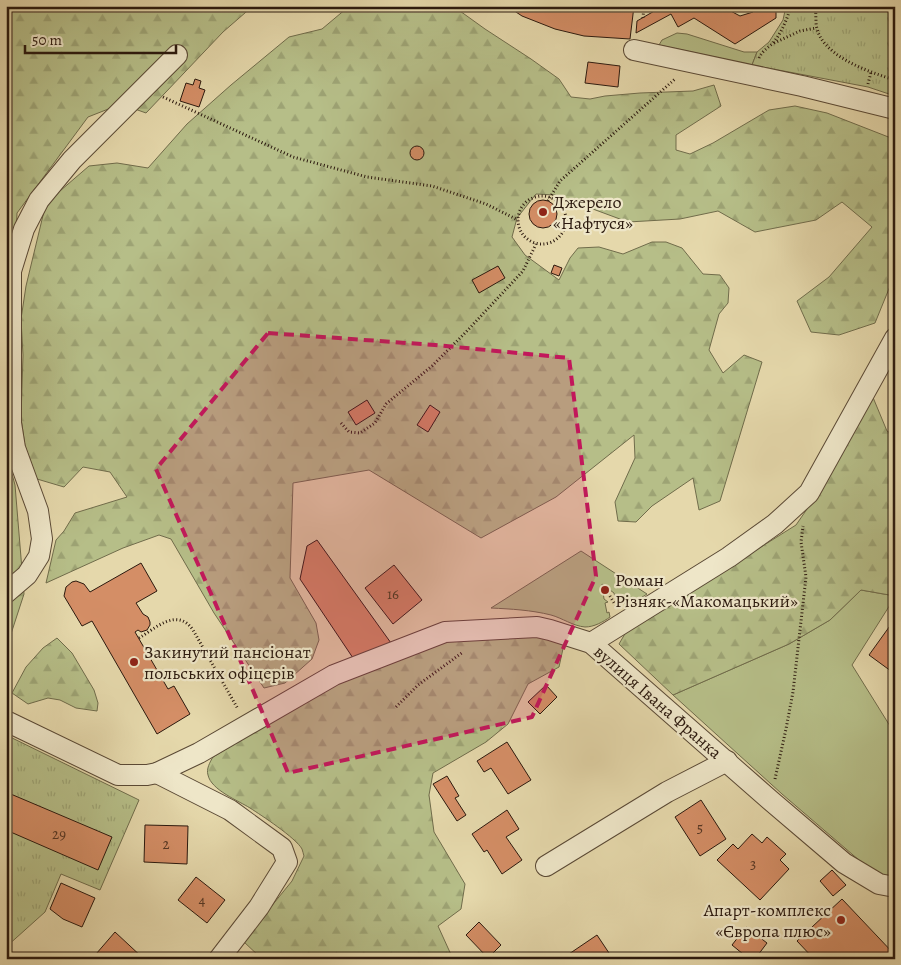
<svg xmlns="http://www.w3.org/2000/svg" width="901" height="965" viewBox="0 0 901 965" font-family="Alegreya,serif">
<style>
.green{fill:#b6be88;stroke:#706c4b}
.forest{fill:url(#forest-firs);stroke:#706c4b}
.park{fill:url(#park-tufts);stroke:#706c4b}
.building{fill:#d48e66;stroke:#2b190e}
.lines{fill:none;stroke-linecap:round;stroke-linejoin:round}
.minor-casing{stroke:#5a4935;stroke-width:22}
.path{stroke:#2b190e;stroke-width:3;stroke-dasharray:1 2.5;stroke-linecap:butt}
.minor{stroke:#eee6c8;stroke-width:20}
.marked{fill:#c2185b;fill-opacity:0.2;stroke:#c2185b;stroke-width:4;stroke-dasharray:10 6;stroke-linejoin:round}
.poi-dot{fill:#8f2418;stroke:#eee6c8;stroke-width:2}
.labels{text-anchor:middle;stroke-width:4.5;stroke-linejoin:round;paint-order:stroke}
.number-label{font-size:15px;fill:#553624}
.poi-label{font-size:18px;fill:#2b190e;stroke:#eee6c8;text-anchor:start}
.street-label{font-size:18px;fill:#2b190e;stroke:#eee6c8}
</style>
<defs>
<pattern id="forest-firs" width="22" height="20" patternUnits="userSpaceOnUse" patternTransform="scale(1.25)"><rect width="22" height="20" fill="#b6be88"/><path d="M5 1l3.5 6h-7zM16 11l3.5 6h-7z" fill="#9da374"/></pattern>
<pattern id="park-tufts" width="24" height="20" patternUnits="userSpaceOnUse" patternTransform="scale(1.25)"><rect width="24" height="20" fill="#b6be88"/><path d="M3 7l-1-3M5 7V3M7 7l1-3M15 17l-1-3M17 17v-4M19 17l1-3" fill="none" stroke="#9da374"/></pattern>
</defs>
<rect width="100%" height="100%" fill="#e5d8ab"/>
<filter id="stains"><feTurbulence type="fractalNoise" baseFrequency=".004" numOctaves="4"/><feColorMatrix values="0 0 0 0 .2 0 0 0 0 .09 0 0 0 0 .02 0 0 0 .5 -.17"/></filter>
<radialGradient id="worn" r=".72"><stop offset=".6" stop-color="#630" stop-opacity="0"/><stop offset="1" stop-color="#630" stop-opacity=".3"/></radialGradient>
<g class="green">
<polygon points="677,33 687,34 744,52 757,52 752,65 659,45 662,40"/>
<path d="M581 551 647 594 628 606 624 603 626 601 618 595 615 597 614 593 602 584 604 599 608 602 605 603 607 613 609 612 610 617C603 622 594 627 585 627 573 626 562 618 551 615 531 610 511 609 491 608Z"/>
<polygon points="861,590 895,596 895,597 852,665 895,734 895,878 874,873 782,794 673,695 789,644 830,620"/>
</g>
<g class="forest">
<polygon points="6,6 253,6 223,32 146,113 121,104 88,117 17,213 16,237 6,246"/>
<polygon points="352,6 453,6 485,29 531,59 559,79 571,97 590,99 605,96 640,93 693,91 714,85 721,106 676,135 676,150 690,154 713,143 769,110 795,106 827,113 891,138 895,144 895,274 875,323 839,335 811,332 797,301 829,277 872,227 842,202 816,220 755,232 718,211 680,219 628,222 555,195 536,194 517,218 512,237 525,255 559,280 570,258 578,248 599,247 623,254 652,242 666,242 682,248 703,274 720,275 729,288 728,303 719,314 709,350 723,373 744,355 762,362 720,501 699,510 693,478 652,506 636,522 618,521 615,502 635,458 634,435 556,497 481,538 369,470 293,483 290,578 316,623 319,640 312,659 285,683 264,688 214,613 171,539 159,535 123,548 46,583 56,540 64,531 75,513 127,497 110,472 83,467 64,487 37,479 25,446 21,418 23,355 21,319 26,286 46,203 89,166 117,163 148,168 187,124 231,85 289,37 322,29 347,8"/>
<polygon points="872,395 887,431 895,436 895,596 861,590 830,620 789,644 673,695 619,644 626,632 796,525 816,496"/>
<polygon points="6,452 15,485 24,594 9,640 6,642"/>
<path d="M537 636 564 644 559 667 528 684 508 724 486 742 433 773 429 795 434 832 465 884 461 909 438 926 453 959H262L243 941 292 881 304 856C303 854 303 851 302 849 296 838 261 815 250 808 239 801 211 790 208 775 206 769 210 762 213 757L335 683 445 641Z"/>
<polygon points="57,638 72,653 94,690 98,703 97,711 76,708 60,700 48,698 28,704 12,693 26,667 43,648"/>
</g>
<g class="park">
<polygon points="786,6 895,6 895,96 868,87 752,65 757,52 769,42 783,20"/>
<polygon points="6,735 139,800 100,890 61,874 45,912 6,947"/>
</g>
<g class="building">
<polygon points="507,6 634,6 630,39 584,36 555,29 522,16"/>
<polygon points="663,6 725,6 725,8 740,16 753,12 754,6 776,6 776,18 735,44 694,18 678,27 671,14 636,33 637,21"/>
<polygon points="588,62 620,66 618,87 585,83"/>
<polygon points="195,79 201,81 199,88 205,90 199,107 180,101 186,83 193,85"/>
<circle cx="417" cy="153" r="7"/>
<circle cx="543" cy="214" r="14"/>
<polygon points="554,265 562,268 559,276 551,273"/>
<polygon points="498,266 505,278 479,293 472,280"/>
<polygon points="367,400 375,413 356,425 348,412"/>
<polygon points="430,405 440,412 428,432 417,425"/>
<polygon points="317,540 391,643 353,658 300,579 307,546"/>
<polygon points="141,563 157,591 136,603 143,614 148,617 150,622 150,625 147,630 141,632 138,630 135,632 168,689 174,686 190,714 157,734 92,621 82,626 64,596 66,587 72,582 76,581 84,584 90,592"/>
<polygon points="394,565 422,600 393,624 365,588"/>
<polygon points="892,623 895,625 895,674 869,655"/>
<polygon points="546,685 557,697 540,714 528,702"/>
<polygon points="507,742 531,780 508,794 491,768 484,772 477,761"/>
<polygon points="447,776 459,796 455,798 466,815 457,821 433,784"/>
<polygon points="6,792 112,837 98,870 6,830"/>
<polygon points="701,800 726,839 700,856 675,817"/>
<polygon points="507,810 519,829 506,837 522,860 502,874 487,850 484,852 472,834"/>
<polygon points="145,825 188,826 187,864 144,862"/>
<polygon points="752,834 762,843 767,837 786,854 780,860 789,869 760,900 717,860 733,844 738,849"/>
<polygon points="832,870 846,885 833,896 820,881"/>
<polygon points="196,877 225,900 207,923 178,900"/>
<polygon points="61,883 95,898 82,927 63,919 50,909"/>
<polygon points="842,899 895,955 895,959 814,959 797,941"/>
<polygon points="479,922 501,945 488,958 466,935"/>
<polygon points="746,927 767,943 755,959 749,959 732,945"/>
<polygon points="115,932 144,959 101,959 96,954"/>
<polygon points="597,935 613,959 568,959 566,956"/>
</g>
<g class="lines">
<g class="minor-casing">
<g id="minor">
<polyline points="634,50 802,86 895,109"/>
<polyline points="6,593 27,575 39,556 42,539 38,511 15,448 11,423 11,271 24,229 39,200 72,160 177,55"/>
<polyline points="591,643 729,557 775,524 809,493 895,338"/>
<polyline points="6,721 118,775 147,775 157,773 199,753 334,675 445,632 537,627 550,630 591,643 770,800 844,863 879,884 895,887"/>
<polyline points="157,773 230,810 282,848 287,862 259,907 219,959"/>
<polyline points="546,866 667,792 727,761"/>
</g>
</g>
<g class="path">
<path d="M817 6C815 11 816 16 816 22 817 55 869 72 895 80"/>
<polyline points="643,18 644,6"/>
<polyline points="774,43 800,31 816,28"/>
<path d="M759 58C762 51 768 48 773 43 782 32 787 19 791 6"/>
<polyline points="868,84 871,72"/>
<polyline points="163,97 293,157 367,177 432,186 486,204 518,220"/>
<circle cx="542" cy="220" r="24"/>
<polyline points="548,201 560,181 675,79"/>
<polyline points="341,423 349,432 360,433 375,423 386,404 432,366 466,332 523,271 536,244"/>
<polyline points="608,593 616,606"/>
<path d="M139 638C156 628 177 607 193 630L238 709"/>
<polyline points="396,707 418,685 463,652"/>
<polyline points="775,779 786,729 793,692 806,577 801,542 803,526"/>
</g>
<use href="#minor" class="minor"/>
</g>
<path class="marked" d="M268 333 435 345 569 358 596 576 532 717 288 773 235 648 156 469Z"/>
<g class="poi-dot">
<circle cx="543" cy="212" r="5"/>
<circle cx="605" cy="590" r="5"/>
<circle cx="134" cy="662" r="5"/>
<circle cx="841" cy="920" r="5"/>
</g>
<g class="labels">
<g class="number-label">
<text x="393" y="599">16</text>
<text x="700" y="833">5</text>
<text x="59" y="839">29</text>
<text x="166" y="849">2</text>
<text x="753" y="869">3</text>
<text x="202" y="905">4</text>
</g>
<g class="poi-label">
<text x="553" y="208">Джерело<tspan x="553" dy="21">«Нафтуся»</tspan></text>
<text x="615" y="586">Роман<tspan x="615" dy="21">Різняк-«Макомацький»</tspan></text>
<text x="144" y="658">Закинутий пансіонат<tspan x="144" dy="21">польських офіцерів</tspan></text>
<text x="831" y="916" text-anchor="end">Апарт-комплекс<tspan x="831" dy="21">«Європа плюс»</tspan></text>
</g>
<g class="street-label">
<text transform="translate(658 702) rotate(41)" y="6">вулиця Івана Франка</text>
</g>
</g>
<rect width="901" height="965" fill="none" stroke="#e5d8ab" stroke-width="25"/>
<rect x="8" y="8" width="886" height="950" fill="none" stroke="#2b190e" stroke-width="2.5"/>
<rect x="12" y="12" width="876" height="940" fill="none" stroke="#2b190e"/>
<path d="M25 45v8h151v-8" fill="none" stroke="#2b190e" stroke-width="2.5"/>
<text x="32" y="45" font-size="15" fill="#2b190e" stroke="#eee6c8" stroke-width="4" paint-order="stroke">50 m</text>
<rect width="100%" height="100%" filter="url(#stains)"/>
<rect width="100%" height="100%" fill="url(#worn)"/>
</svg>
